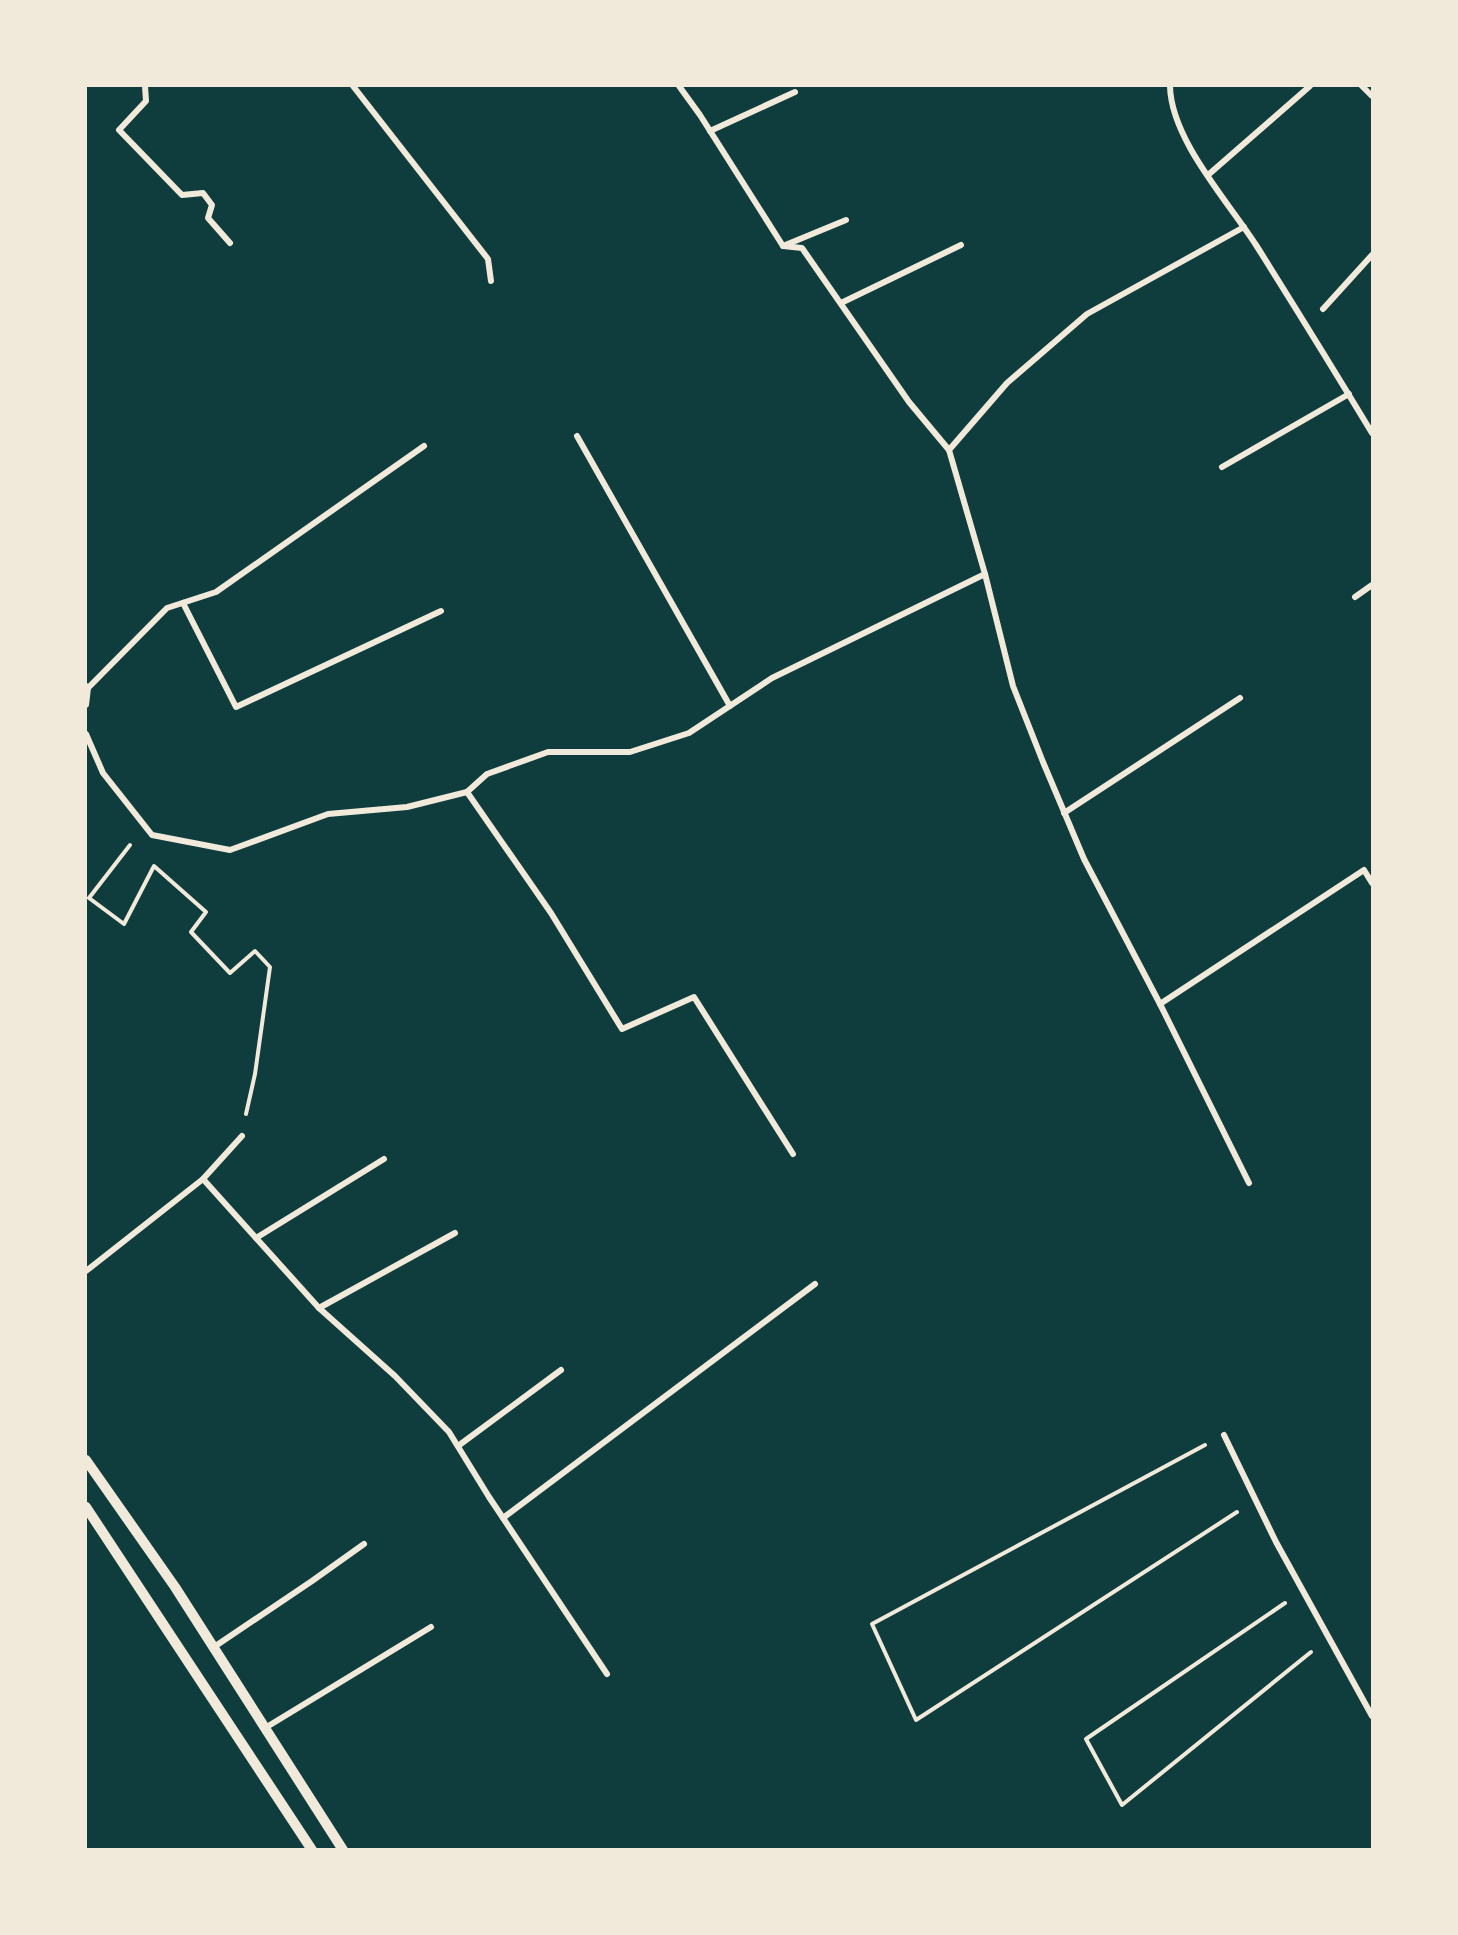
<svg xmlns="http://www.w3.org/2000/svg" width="1458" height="1935" viewBox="0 0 1458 1935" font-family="'Sofia Sans Condensed',sans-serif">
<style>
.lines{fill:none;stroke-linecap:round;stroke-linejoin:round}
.path{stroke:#f1e9da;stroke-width:4}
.minor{stroke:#f1e9da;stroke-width:6}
.tertiary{stroke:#f1e9da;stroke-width:10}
</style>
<rect width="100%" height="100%" fill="#0f3d3e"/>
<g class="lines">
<g class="path">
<polyline points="130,845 89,898 124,924 154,866 206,912 191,932 230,973 255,951 270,967 255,1074 246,1114"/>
<polyline points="1205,1445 872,1624 916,1720 1237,1512"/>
<polyline points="1285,1603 1086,1739 1122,1805 1311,1652"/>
</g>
<g class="minor">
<polyline points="145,86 146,101 119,130 182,195 203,193 212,205 208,218 230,243"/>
<polyline points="353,86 488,259 491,281"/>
<polyline points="679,86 700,115 783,246 802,248 909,402 949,450"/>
<path d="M1170 86C1171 139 1227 200 1256 245 1295 307 1334 370 1372 433"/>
<polyline points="1362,86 1372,96"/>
<polyline points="710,131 795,92"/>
<polyline points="1208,175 1310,86"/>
<polyline points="1244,227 1087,314 1007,383 949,450 985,574 1013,686 1043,762 1084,859 1160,1004 1249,1183"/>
<polyline points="783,246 846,220"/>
<polyline points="841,303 961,245"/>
<polyline points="1323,309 1372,255"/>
<polyline points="577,436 730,706"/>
<polyline points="1222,467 1349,394"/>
<polyline points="1355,597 1372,585"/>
<polyline points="183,603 236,707 441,611"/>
<polyline points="86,686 88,688 86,705"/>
<polyline points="88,688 167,608 216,592 424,446"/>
<polyline points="86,734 103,773 152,835 230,850 328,814 407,807 467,792 487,774 548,752 630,752 689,733 772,678 985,574"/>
<polyline points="467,792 551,913 622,1029 694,997 793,1154"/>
<polyline points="1064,813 1240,698"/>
<polyline points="1160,1004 1364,870 1372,883"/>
<polyline points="203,1179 319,1308 395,1376 449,1432 489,1497 607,1674"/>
<polyline points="256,1238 384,1159"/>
<polyline points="86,1271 203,1179 242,1136"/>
<polyline points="319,1308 455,1233"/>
<polyline points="1224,1435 1276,1542 1372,1716"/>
<polyline points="458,1446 561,1370"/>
<polyline points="503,1518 815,1284"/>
<polyline points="214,1647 312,1581 364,1544"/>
<polyline points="265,1728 431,1627"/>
</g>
<g class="tertiary">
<polyline points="86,1460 175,1587 343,1850"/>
<polyline points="86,1507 312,1850"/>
</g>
</g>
<rect width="1458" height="1935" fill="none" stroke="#f1e9da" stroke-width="174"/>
</svg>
